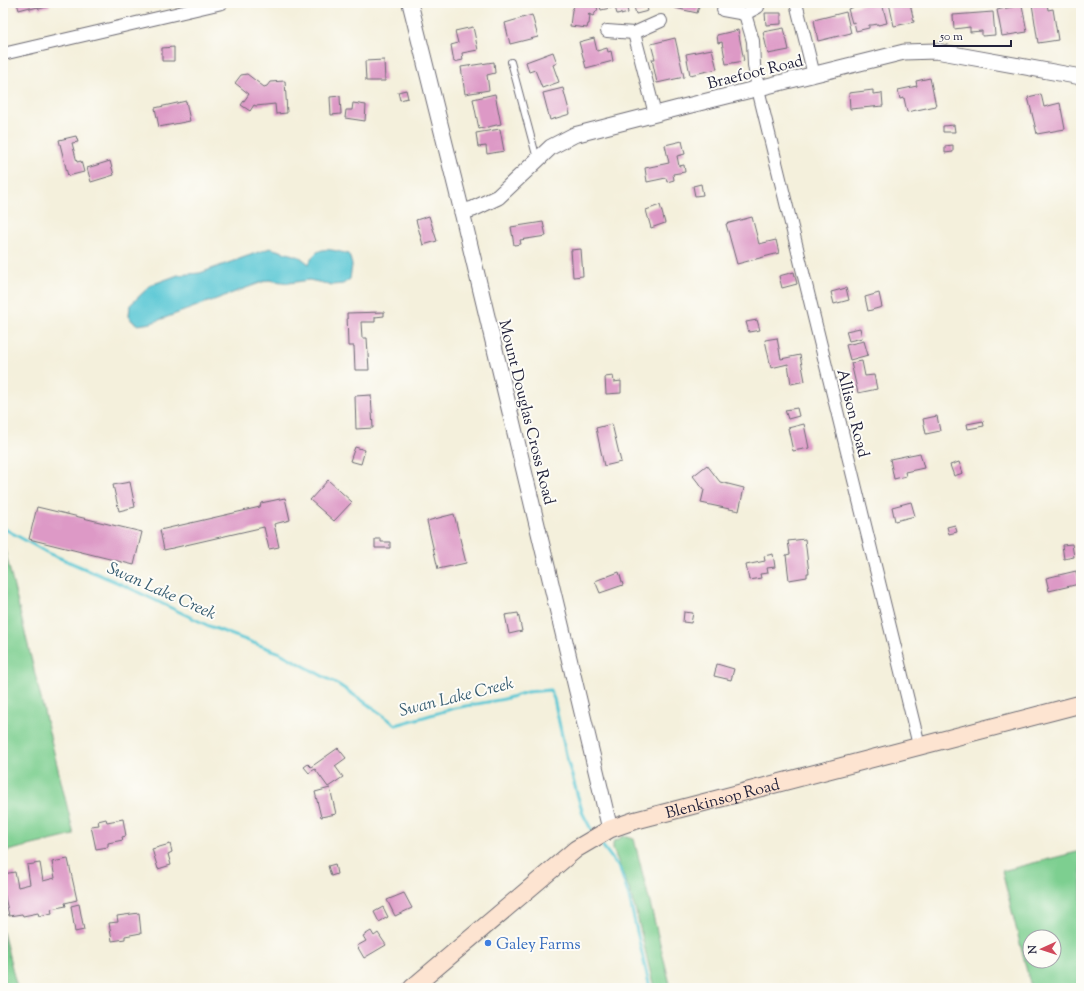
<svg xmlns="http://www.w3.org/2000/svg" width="1084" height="991" viewBox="0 0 1084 991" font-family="'Sorts Mill Goudy',serif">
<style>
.green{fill:#7dcf90;stroke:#507866;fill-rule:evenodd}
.water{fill:#5cc8d5;stroke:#3f7588}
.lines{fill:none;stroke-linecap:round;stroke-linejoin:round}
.stream{stroke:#5cc8d5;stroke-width:3}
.building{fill:#dd99c6}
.service-casing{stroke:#6c6a73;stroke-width:8}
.minor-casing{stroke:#6c6a73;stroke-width:14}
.tertiary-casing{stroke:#6c6a73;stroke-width:17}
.secondary-casing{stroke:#6c6a73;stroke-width:19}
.service{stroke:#fff;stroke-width:6}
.minor{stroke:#fff;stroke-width:12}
.tertiary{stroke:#fff;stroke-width:15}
.secondary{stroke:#fde4d1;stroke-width:17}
.shop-dot{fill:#3f7fe0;stroke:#fdfcf7;stroke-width:1.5}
.labels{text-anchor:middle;stroke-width:4;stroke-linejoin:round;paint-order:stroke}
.street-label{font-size:16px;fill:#22223b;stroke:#fdfcf7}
.shop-label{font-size:16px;fill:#366cbe;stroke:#fdfcf7;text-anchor:start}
.water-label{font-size:17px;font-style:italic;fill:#365c71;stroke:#fdfcf7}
</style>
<rect width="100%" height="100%" fill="#fdfcf7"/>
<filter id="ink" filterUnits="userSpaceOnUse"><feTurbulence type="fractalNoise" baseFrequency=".025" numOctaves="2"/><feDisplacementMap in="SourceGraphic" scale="8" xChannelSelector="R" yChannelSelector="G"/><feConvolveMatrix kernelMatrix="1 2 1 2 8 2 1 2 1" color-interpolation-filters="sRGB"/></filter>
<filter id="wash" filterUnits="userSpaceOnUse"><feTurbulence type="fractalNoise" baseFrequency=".012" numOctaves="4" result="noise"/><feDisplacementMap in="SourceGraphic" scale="16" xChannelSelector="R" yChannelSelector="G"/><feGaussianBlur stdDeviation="0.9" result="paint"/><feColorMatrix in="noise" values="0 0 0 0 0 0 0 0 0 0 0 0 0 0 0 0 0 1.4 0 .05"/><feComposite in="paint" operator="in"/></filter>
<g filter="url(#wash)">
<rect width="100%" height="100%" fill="#f4f0dc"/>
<g class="green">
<polygon points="3,542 74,835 3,852"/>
<polygon points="624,836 634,839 671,988 654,988 637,915 629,889 613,849 613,842"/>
<path d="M1081 851V988H1031L1002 871ZM1030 937H1054V961H1030Z"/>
<polygon points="3,932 17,988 3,988"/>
</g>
<path class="water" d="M270 248 300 257 309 264C317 243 331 250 349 254L352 265 350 279 343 284 332 285 309 280 289 283 268 280 151 323 138 325 132 321 129 316 130 305 151 285 178 275 200 273Z"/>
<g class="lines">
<g class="stream">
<polyline points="3,528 48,553 121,584 209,626 280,653 339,685 363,701 396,725 455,708 504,699 527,692 550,690 554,699 567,759 583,814 593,833"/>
<polyline points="599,841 620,869 629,897 650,988"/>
</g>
</g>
<g id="blocks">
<g class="building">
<polygon points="17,3 49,3 50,6 39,9 38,7 30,9 30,7 19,10"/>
<polygon points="576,3 594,3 593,4 598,9 593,16 589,14 588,15 590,15 589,24 588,24 587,28 570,26 572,10"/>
<polygon points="599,3 626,3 628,13 621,15 621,13 617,14 615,7 601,10"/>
<polygon points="633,3 646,3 648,11 636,14"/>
<polygon points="677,3 700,3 697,13 675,8"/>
<polygon points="867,3 882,3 887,23 878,25 878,24 872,25 869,25 869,28 856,31 854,22 852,23 848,9"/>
<polygon points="889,3 910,3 914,22 894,26"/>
<polygon points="1041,3 1047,3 1048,10 1053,9 1058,40 1038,43 1032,4"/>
<polygon points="1022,5 1027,32 1002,36 997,10"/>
<polygon points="846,12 851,33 818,41 814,20"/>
<polygon points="993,12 995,35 982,36 982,31 970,32 970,27 954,29 953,15"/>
<polygon points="765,13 781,13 781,24 766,25"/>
<polygon points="532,15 538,37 510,44 505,23"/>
<polygon points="473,27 478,50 462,53 463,60 454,62 451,45 458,43 455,31"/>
<polygon points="784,28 789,50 768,54 763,32"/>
<polygon points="738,30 744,61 726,64 722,42 718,43 717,35"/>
<polygon points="594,38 597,51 607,48 608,52 611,51 613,61 586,68 579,42"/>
<polygon points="675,38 684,77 657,83 652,59 655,59 651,44"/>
<polygon points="174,47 174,61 162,61 162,48"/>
<polygon points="712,49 717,69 690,75 686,54"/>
<polygon points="553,52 557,63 553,65 559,82 542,88 535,70 529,72 526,62"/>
<polygon points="384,60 385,81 366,81 365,61"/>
<polygon points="494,62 495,73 487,75 489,90 465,94 461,67"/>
<polygon points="247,74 264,87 267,86 270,82 285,81 287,113 276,114 275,104 256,106 254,105 250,111 241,105 249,94 235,83 241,75"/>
<polygon points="930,78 936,106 907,112 904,98 900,99 898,90 917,86 916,81"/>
<polygon points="563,88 570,114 550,120 543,93"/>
<polygon points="406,90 408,98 400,100 398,92"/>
<polygon points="873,90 873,94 882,93 883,106 850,109 849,93"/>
<polygon points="495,94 501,124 479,129 473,99"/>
<polygon points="1041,94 1044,107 1060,103 1065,129 1037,134 1028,97"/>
<polygon points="340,96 341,114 331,115 330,97"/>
<polygon points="186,101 190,121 159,127 155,108"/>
<polygon points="353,103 366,105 365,121 345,118 346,110 352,110"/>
<polygon points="954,125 955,132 943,132 943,126"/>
<polygon points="500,129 504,151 487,154 486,146 478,147 476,133"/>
<polygon points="76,136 78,142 72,143 77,162 81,161 84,172 68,176 59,140"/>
<polygon points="682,141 685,154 677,156 679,166 684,165 685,172 673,174 674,180 667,182 666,178 647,182 645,168 669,163 665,145"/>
<polygon points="953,145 953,152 945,153 945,146"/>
<polygon points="110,161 114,175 91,182 87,168"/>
<polygon points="701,184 703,195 695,196 693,186"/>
<polygon points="660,205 665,223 651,228 646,210"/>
<polygon points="429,216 437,241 423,245 416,220"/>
<polygon points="752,217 759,244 776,240 779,253 737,264 726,224"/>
<polygon points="543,222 546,236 520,240 521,244 514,245 511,227"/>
<polygon points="581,249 583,276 573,277 571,250"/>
<polygon points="794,272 797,284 782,288 779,276"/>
<polygon points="846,288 849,300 834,304 831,292"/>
<polygon points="879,293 882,307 868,311 865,297"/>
<polygon points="384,312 384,316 375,317 375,322 361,322 362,338 367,338 369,370 355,370 354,346 348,346 347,313"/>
<polygon points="757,320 760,330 749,332 746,322"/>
<polygon points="860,328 862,338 849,341 846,331"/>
<polygon points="777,338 781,359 800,355 805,381 791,384 788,364 771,368 765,340"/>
<polygon points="864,341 868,355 850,360 846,345"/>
<polygon points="862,361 865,376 874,375 877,389 858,393 851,363"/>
<polygon points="613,376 614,382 621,381 621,393 606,394 605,377"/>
<polygon points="371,395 373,428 356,429 355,396"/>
<polygon points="797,408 799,416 788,419 785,410"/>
<polygon points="937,416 940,431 926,434 923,419"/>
<polygon points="983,421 984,426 968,429 967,424"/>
<polygon points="612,424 621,462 604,466 596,428"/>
<polygon points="804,424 809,448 793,451 788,428"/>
<polygon points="355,447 365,450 361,464 350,461"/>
<polygon points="920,453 924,468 905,472 906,476 894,479 890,459"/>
<polygon points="959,462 963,473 954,476 950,465"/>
<polygon points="707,465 720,482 744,488 739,511 701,503 704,490 693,476"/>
<polygon points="328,480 352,502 334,521 310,500"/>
<polygon points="130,482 135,507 119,511 113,485"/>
<polygon points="285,498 290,520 274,524 279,547 269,549 264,527 164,550 160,530 260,507 261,503"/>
<polygon points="911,502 915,516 895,521 892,507"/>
<polygon points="37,507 142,532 134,565 29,539"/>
<polygon points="454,514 466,563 438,569 427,521"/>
<polygon points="955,525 957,532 949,534 947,527"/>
<polygon points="375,539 381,539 381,542 390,542 390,548 375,548"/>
<polygon points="805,539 809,573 807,573 807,577 789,580 786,555 790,554 788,541"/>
<polygon points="1072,544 1074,557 1064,559 1062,545"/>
<polygon points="773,554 775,567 767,568 768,573 760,574 761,578 749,580 746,565 765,561 764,556"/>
<polygon points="1076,571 1079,584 1049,591 1046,578"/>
<polygon points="619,572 623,585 600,593 595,581"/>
<polygon points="684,612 693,613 691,623 683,622"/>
<polygon points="518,613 522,631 509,634 505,615"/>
<polygon points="717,664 734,669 731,680 714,676"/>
<polygon points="338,748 346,758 335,766 343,777 328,787 315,769 309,773 304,767 308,764 311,767"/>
<polygon points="330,788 336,814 321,817 315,792"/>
<polygon points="106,819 107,822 123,819 126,836 122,837 123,840 108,843 108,847 96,849 91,826 99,825 98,821"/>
<polygon points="170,844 172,852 168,854 171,865 158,869 152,849"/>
<polygon points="68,859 77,900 65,903 66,906 51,909 52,913 39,916 38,913 23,916 22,914 9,916 3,887 3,874 15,872 18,887 30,884 27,865 40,863 43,881 55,878 52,862"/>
<polygon points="335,864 337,874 331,876 328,866"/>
<polygon points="404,893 412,908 395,916 387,900"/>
<polygon points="79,904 84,930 75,932 71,906"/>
<polygon points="383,907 388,917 379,922 374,912"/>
<polygon points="139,913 141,933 125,936 125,939 112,941 109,923 118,922 117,916"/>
<polygon points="371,931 374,936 378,933 386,945 364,958 357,946 366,941 363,936"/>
</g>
</g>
</g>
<g filter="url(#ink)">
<use href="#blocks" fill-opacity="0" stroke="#6c6a73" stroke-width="1"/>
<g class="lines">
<g class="service-casing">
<polyline id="service" points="511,62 537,159"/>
</g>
<g class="minor-casing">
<g id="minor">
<polyline points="796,3 814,75"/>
<polyline points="723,10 745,14 758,7"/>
<polyline points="745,14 753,41 754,65 758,89 919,745"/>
<polyline points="607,31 634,33 661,21"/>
<polyline points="634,33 655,114"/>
<polyline points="3,54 222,3"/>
</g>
</g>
<g class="tertiary-casing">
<g id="tertiary">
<polyline points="410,3 462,212 610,829"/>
<polyline points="462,212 473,209 498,197 551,147 574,135 679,108 904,52 936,51 1081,77"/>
</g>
</g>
<g class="secondary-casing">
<g id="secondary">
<path id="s1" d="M412 988 576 849 610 829 633 821 1081 704"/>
</g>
</g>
<use href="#service" class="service"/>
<use href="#minor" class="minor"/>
<use href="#tertiary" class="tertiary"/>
<use href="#secondary" class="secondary"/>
</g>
</g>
<circle class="shop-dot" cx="488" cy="943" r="4"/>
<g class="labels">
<g class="street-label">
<text transform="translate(755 71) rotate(-14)" y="6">Braefoot Road</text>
<text transform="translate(528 412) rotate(76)" y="6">Mount Douglas Cross Road</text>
<text transform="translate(854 413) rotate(76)" y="6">Allison Road</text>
<text dy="6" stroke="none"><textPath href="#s1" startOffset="371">Blenkinsop Road</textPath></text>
</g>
<g class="shop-label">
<text x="496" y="949">Galey Farms</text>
</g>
<g class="water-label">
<text transform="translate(162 590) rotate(24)" y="6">Swan Lake Creek</text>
<text transform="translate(456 696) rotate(-14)" y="6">Swan Lake Creek</text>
</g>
</g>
<rect width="1084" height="991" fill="none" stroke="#fdfcf7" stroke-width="16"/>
<g transform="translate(1042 949) rotate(267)"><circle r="19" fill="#fdfcf7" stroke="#a5a5ac"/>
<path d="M0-3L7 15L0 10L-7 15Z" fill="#d1495b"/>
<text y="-6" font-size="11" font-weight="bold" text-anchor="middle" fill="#22223b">N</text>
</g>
<path d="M934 40v6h77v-6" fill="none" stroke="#22223b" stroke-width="2"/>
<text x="940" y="40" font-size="12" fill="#22223b" stroke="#fdfcf7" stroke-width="3" paint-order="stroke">50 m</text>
</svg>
